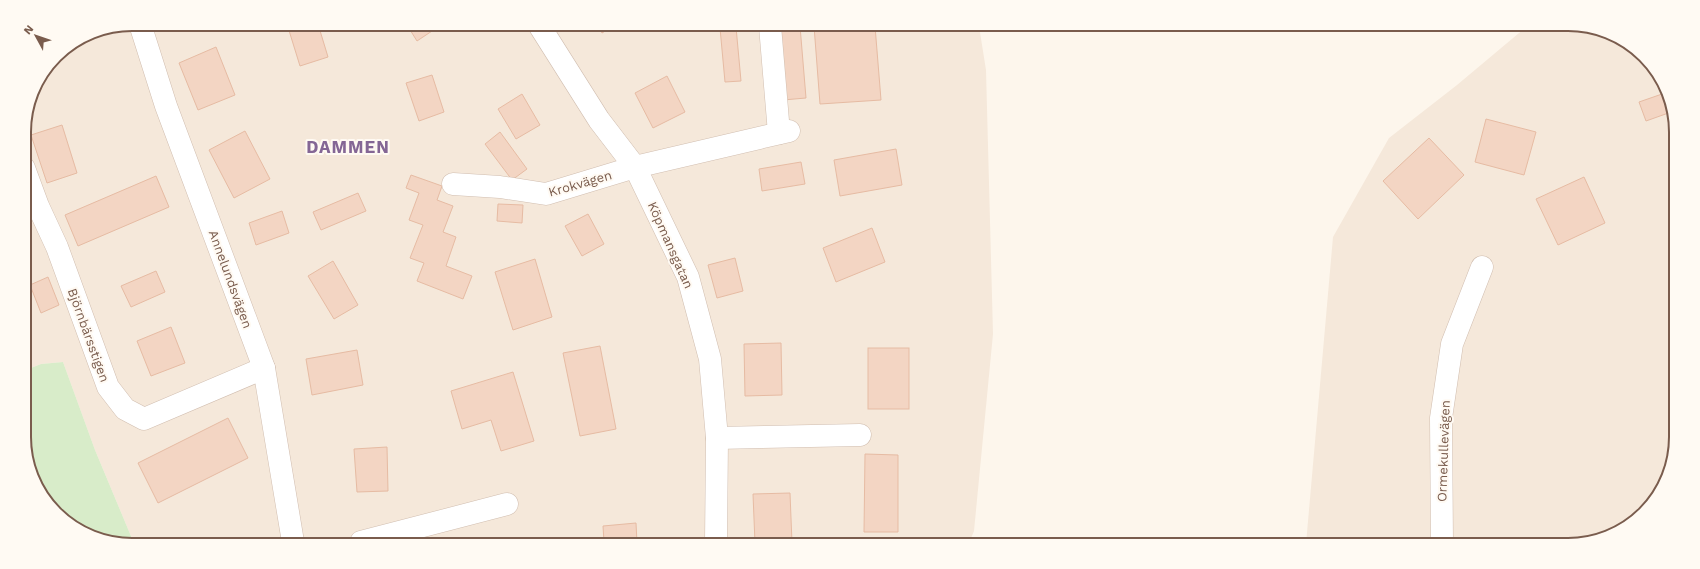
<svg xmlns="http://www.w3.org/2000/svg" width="1700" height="569" viewBox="0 0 1700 569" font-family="'Work Sans',sans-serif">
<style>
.residential{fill:#f5e8da}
.green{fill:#d8ecc9}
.building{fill:#f3d5c3;stroke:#e6bba3}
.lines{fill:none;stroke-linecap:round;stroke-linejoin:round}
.street-casing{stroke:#d1beb0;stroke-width:23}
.street{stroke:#fff;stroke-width:22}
.labels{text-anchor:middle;stroke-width:4;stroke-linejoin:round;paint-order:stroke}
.street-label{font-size:13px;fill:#7a5c4d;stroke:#fffaf3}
.district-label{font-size:17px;font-weight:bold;letter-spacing:1px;fill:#846695;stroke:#fffaf3}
.rim{fill:none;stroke:#7a5c4d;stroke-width:2}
</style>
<rect width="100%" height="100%" fill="#fdf6ec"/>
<g class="residential">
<polygon points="132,24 979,26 986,70 993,334 974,531 969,543 133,541 95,450 63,362 41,364 26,370 24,126 32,91 56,56 91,32"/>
<polygon points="1525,28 1596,28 1649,61 1674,111 1672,465 1658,497 1634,522 1574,545 1306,544 1333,237 1389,138 1457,85"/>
</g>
<polygon class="green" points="63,362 95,450 133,541 104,541 51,508 26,458 26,370 41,364"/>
<g class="building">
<polygon points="287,24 318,24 328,57 300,66"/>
<polygon points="407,25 441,25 417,41"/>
<polygon points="598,25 615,25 602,33"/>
<polygon points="777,26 800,26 806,98 783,100"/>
<polygon points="814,26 875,26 881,100 820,104"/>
<polygon points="736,27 741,81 725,82 720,28"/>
<polygon points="216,47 235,95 198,110 179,63"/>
<polygon points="432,75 444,112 419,121 406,83"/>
<polygon points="667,76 685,112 653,128 635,93"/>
<polygon points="1665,93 1674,111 1646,121 1639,102"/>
<polygon points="522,94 540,125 516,139 498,109"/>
<polygon points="1486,119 1536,132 1524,175 1475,162"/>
<polygon points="62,125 77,173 47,183 31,135"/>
<polygon points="245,131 270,179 234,198 209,150"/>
<polygon points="500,132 527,169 512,180 485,144"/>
<polygon points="1429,138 1464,175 1418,219 1383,181"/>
<polygon points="896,149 902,185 840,196 834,160"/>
<polygon points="801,162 805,184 762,191 759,169"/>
<polygon points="411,175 442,186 437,200 453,206 443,232 456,237 446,266 472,276 463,299 417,281 424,263 410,258 423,225 409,220 419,193 406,188"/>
<polygon points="156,176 169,207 78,246 65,215"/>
<polygon points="1584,177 1605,223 1558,245 1536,199"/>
<polygon points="358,193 366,211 321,230 313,212"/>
<polygon points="498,204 523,205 522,223 497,221"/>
<polygon points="282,211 289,233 256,245 249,223"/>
<polygon points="588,214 604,244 582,256 565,226"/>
<polygon points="872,228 885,262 836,282 823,248"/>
<polygon points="735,258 743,291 717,298 708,265"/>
<polygon points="535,259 552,317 513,330 495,272"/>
<polygon points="333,261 358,305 334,319 308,276"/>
<polygon points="156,271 165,292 131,307 121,286"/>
<polygon points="48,277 59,305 41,313 30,285"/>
<polygon points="171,327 185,363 151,376 137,341"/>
<polygon points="781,343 782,395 745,396 744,344"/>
<polygon points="600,346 616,429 580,436 563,353"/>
<rect x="868" y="348" width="41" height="61"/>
<polygon points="357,350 363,385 312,395 306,359"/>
<polygon points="513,372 534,441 501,451 491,420 462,429 451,391"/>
<polygon points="228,418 248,458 158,503 138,463"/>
<polygon points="387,447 388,491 357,492 354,449"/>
<polygon points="865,454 898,455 898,532 864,532"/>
<polygon points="790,493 792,543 755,543 753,494"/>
<polygon points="636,523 637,543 604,542 603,526"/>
</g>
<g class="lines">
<g class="street-casing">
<g id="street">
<polyline points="140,24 166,106 264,368 293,542"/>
<polyline points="539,25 599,120 635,167 688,277 710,359 717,438 716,543"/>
<polyline points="770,26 779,133"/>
<polyline points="24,168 38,206 57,247 108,387 125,409 144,419 264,368"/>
<polyline points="453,184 500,187 546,194 635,167 789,131"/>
<polyline points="717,438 860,435"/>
<polyline points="361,542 507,504"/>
<polyline points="1442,544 1441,418 1452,344 1482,267"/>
</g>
</g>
<use href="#street" class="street"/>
</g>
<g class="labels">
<g class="street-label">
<text transform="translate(580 183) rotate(-16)" y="5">Krokvägen</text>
<text transform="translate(671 245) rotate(66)" y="5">Köpmansgatan</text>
<text transform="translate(231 279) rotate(70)" y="5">Annelundsvägen</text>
<text transform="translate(89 335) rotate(70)" y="5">Björnbärsstigen</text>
<text transform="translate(1443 451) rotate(-88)" y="5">Ormekullevägen</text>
</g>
<g class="district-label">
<text x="348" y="153">DAMMEN</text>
</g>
</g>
<path d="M0 0H1700V569H0ZM132 31H1568A101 101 0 0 1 1669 132V437A101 101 0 0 1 1568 538H132A101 101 0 0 1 31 437V132A101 101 0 0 1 132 31Z" fill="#fffaf3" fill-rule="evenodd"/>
<path class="rim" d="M132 31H1568A101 101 0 0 1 1669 132V437A101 101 0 0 1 1568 538H132A101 101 0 0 1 31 437V132A101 101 0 0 1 132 31Z"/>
<g transform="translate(36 36) rotate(310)" stroke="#fffaf3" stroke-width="3" paint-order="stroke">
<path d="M0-3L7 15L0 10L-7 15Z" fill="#7a5c4d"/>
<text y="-6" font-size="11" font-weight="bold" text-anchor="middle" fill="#7a5c4d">N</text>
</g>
</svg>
